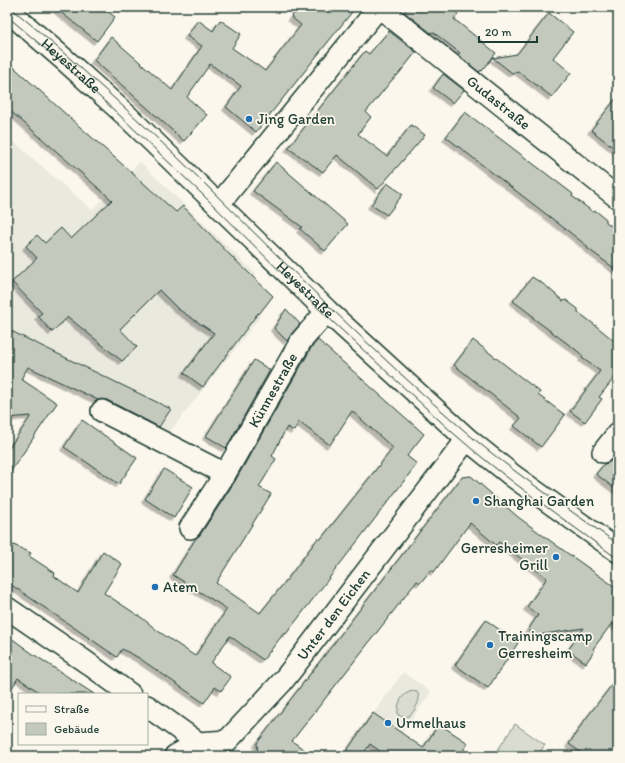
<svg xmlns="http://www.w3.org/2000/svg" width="625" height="763" viewBox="0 0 625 763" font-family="Itim,sans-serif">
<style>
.built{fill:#eae9de}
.green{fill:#dbdcd1;stroke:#7d8c82}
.building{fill:#c4c9be;stroke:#1f3d34;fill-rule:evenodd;filter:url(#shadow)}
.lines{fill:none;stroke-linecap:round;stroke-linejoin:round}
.minor-casing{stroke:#1f3d34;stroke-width:24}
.tertiary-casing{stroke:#1f3d34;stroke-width:25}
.minor{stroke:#fbf7ec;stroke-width:21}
.tertiary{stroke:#fbf7ec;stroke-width:22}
.tram{stroke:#1f3d34;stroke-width:1}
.poi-dot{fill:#1f6fb2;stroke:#fbf7ec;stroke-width:1.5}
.labels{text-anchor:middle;stroke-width:3.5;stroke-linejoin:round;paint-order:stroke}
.street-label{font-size:15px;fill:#1f3d34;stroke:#fbf7ec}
.poi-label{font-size:15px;fill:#1f3d34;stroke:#fbf7ec;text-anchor:start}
</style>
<defs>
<filter id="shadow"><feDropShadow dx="-3.5" dy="3.5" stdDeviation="0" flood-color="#0004"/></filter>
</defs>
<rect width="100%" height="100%" fill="#fbf7ec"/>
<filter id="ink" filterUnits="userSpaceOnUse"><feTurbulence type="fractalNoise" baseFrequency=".025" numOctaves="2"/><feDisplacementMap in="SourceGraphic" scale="8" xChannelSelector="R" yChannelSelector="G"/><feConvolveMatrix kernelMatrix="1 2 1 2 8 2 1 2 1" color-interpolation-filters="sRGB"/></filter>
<g filter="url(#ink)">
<g class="built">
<polygon points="7,136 92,210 140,162 256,274 238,295 260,317 168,434 7,357"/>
<polygon points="403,672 431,692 402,733 386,756 343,756"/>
</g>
<g class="green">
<path d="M413 691 417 692C418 693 419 697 419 698 419 701 417 705 416 707 412 715 407 720 398 715 397 704 401 693 413 691Z"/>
<polygon points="515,724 545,745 537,756 498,756 495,754"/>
</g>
<g class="building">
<polygon points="54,7 102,7 115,17 97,41"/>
<polygon points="299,7 356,7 256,132 226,107 241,86 210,64 187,97 207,115 184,141 94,60 111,37 172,90 202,46 187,36 198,20 213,31 220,20 241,34 232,48 257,65 265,71 301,25 291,17"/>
<polygon points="409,7 450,7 458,14 454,19 496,53 482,71 481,70 479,72 458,55 460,53 433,32 431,33 404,12"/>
<polygon points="549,13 573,32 553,58 571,73 552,97 518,71 512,73 493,58 517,54"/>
<polygon points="389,31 416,52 397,76 396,75 366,112 371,117 358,134 387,156 411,125 425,135 378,189 337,155 323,172 288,148 365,51 369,54"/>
<polygon points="7,61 79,126 176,212 183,206 229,254 273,296 259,314 258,313 203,387 184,373 214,333 178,309 159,290 120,329 137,347 122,361 68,317 52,332 38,316 42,313 12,282 37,258 26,246 37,235 45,243 61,228 71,239 112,200 7,108"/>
<polygon points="443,74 464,90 453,103 433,88"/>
<polygon points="618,96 618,151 591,130"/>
<polygon points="465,112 573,194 572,196 593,212 596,211 606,219 606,222 618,231 618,271 587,248 587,246 568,231 446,137"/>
<polygon points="276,162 348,224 325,251 300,229 302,227 253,191"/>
<polygon points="387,183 403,194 387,215 371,205"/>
<polygon points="532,277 546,286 563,301 566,300 578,309 578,312 595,325 618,344 618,373 599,397 602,399 585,422 570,411 600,371 582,358 583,356 576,350 533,318 533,316 513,301"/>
<polygon points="286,309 300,324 292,333 287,341 274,328"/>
<polygon points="7,329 54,352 171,409 159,427 107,400 102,399 98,400 28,367 21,379 57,403 7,477 7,451 31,416 7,418"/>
<path d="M318 340 424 434 407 456 417 464 286 634 284 633 263 660 230 636 211 663 231 677 221 691 215 687 204 703 139 658 122 649 117 657 7 582V542L31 553 29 556 55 573 54 576 78 593 103 551 122 564 104 593 142 618 158 631 195 656 227 609 173 575 196 538 200 535 235 481 291 383 305 359 311 348ZM352 411 393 448 320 540 318 538 289 577 260 613 216 583 271 494 259 487 276 459 272 456 287 427 294 431 299 422 330 445Z"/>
<polygon points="473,340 540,392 538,395 565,415 541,447 514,426 521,418 454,365"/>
<polygon points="254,360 270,370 226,448 206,436"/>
<polygon points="82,420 137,458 119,484 64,447"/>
<polygon points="618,452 618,491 596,474 604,464 608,463 612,460"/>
<polygon points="164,469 193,487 174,518 145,499"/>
<polygon points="471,476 518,517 556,545 618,589 618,628 612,623 593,649 595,650 586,663 568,650 584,628 538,635 528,630 538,615 527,607 547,578 499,542 496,545 470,523 434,572 431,570 420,583 417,581 292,741 313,756 258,756 257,743 462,477"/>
<polygon points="486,620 518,643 488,688 455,665"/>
<polygon points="7,635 33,654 94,694 42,694 18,678 7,696"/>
<polygon points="618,677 618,756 586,756 569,744 584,721"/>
<polygon points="373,713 423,748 439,724 468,743 460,756 387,756 370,744 362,756 343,756"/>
</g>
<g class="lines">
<g class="minor-casing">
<g id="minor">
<path id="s1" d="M379 7 618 198"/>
<polyline points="219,204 379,7"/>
<polyline points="102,411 225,474"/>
<polyline points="603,452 618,433"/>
<path id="s2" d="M190 528 225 474 301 341 327 311"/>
<polyline points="7,608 86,662 130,694"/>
<polyline points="147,706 208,750"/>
<path id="s3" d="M175 756 198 743 227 741 282 682 293 668 467 439"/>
</g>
</g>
<g class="tertiary-casing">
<g id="tertiary">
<path id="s4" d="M7 10 66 61 127 116 327 311 467 439 513 476 618 551"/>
</g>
</g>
<use href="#minor" class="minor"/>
<use href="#tertiary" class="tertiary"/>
<g class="tram">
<path d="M10 7C76 62 139 120 201 180 288 266 374 353 467 433 514 473 567 508 618 544"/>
<path d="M7 16 69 69 114 110 201 193 306 297 452 432C504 478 562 518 618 559"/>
</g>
</g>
</g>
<g class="poi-dot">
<circle cx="249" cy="119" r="4"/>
<circle cx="476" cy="501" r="4"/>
<circle cx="556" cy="557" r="4"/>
<circle cx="155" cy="587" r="4"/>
<circle cx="490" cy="645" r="4"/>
<circle cx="388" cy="723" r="4"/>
</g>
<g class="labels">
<g class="street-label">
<text dy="5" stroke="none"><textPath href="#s4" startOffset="85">Heyestraße</textPath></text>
<text dy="5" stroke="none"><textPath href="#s1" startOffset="153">Gudastraße</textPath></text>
<text dy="5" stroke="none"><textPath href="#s4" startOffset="409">Heyestraße</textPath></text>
<text dy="5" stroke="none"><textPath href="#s2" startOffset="161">Künnestraße</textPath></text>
<text dy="5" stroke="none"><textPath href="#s3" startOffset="221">Unter den Eichen</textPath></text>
</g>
<g class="poi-label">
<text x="257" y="124">Jing Garden</text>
<text x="484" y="506">Shanghai Garden</text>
<text x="548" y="553" text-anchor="end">Gerresheimer<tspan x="548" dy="17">Grill</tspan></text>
<text x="163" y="592">Atem</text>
<text x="498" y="641">Trainingscamp<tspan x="498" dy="17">Gerresheim</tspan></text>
<text x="396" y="728">Urmelhaus</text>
</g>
</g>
<rect width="625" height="763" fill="none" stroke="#fbf7ec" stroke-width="24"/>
<rect x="12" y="12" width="601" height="739" fill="none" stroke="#1f3d34" stroke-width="1.5" filter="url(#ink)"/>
<rect x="18" y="693" width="130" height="52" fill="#fbf7ec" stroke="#a3ada2"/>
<rect x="26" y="706" width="20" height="6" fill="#fbf7ec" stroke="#a3ada2"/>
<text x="54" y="713" font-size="12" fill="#1f3d34">Straße</text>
<rect x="26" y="723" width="20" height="12" fill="#c4c9be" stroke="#a3ada2"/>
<text x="54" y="733" font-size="12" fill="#1f3d34">Gebäude</text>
<path d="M479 36v6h58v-6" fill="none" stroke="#1f3d34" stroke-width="2"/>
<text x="485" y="36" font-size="12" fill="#1f3d34" stroke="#fbf7ec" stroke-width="3" paint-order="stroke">20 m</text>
</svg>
